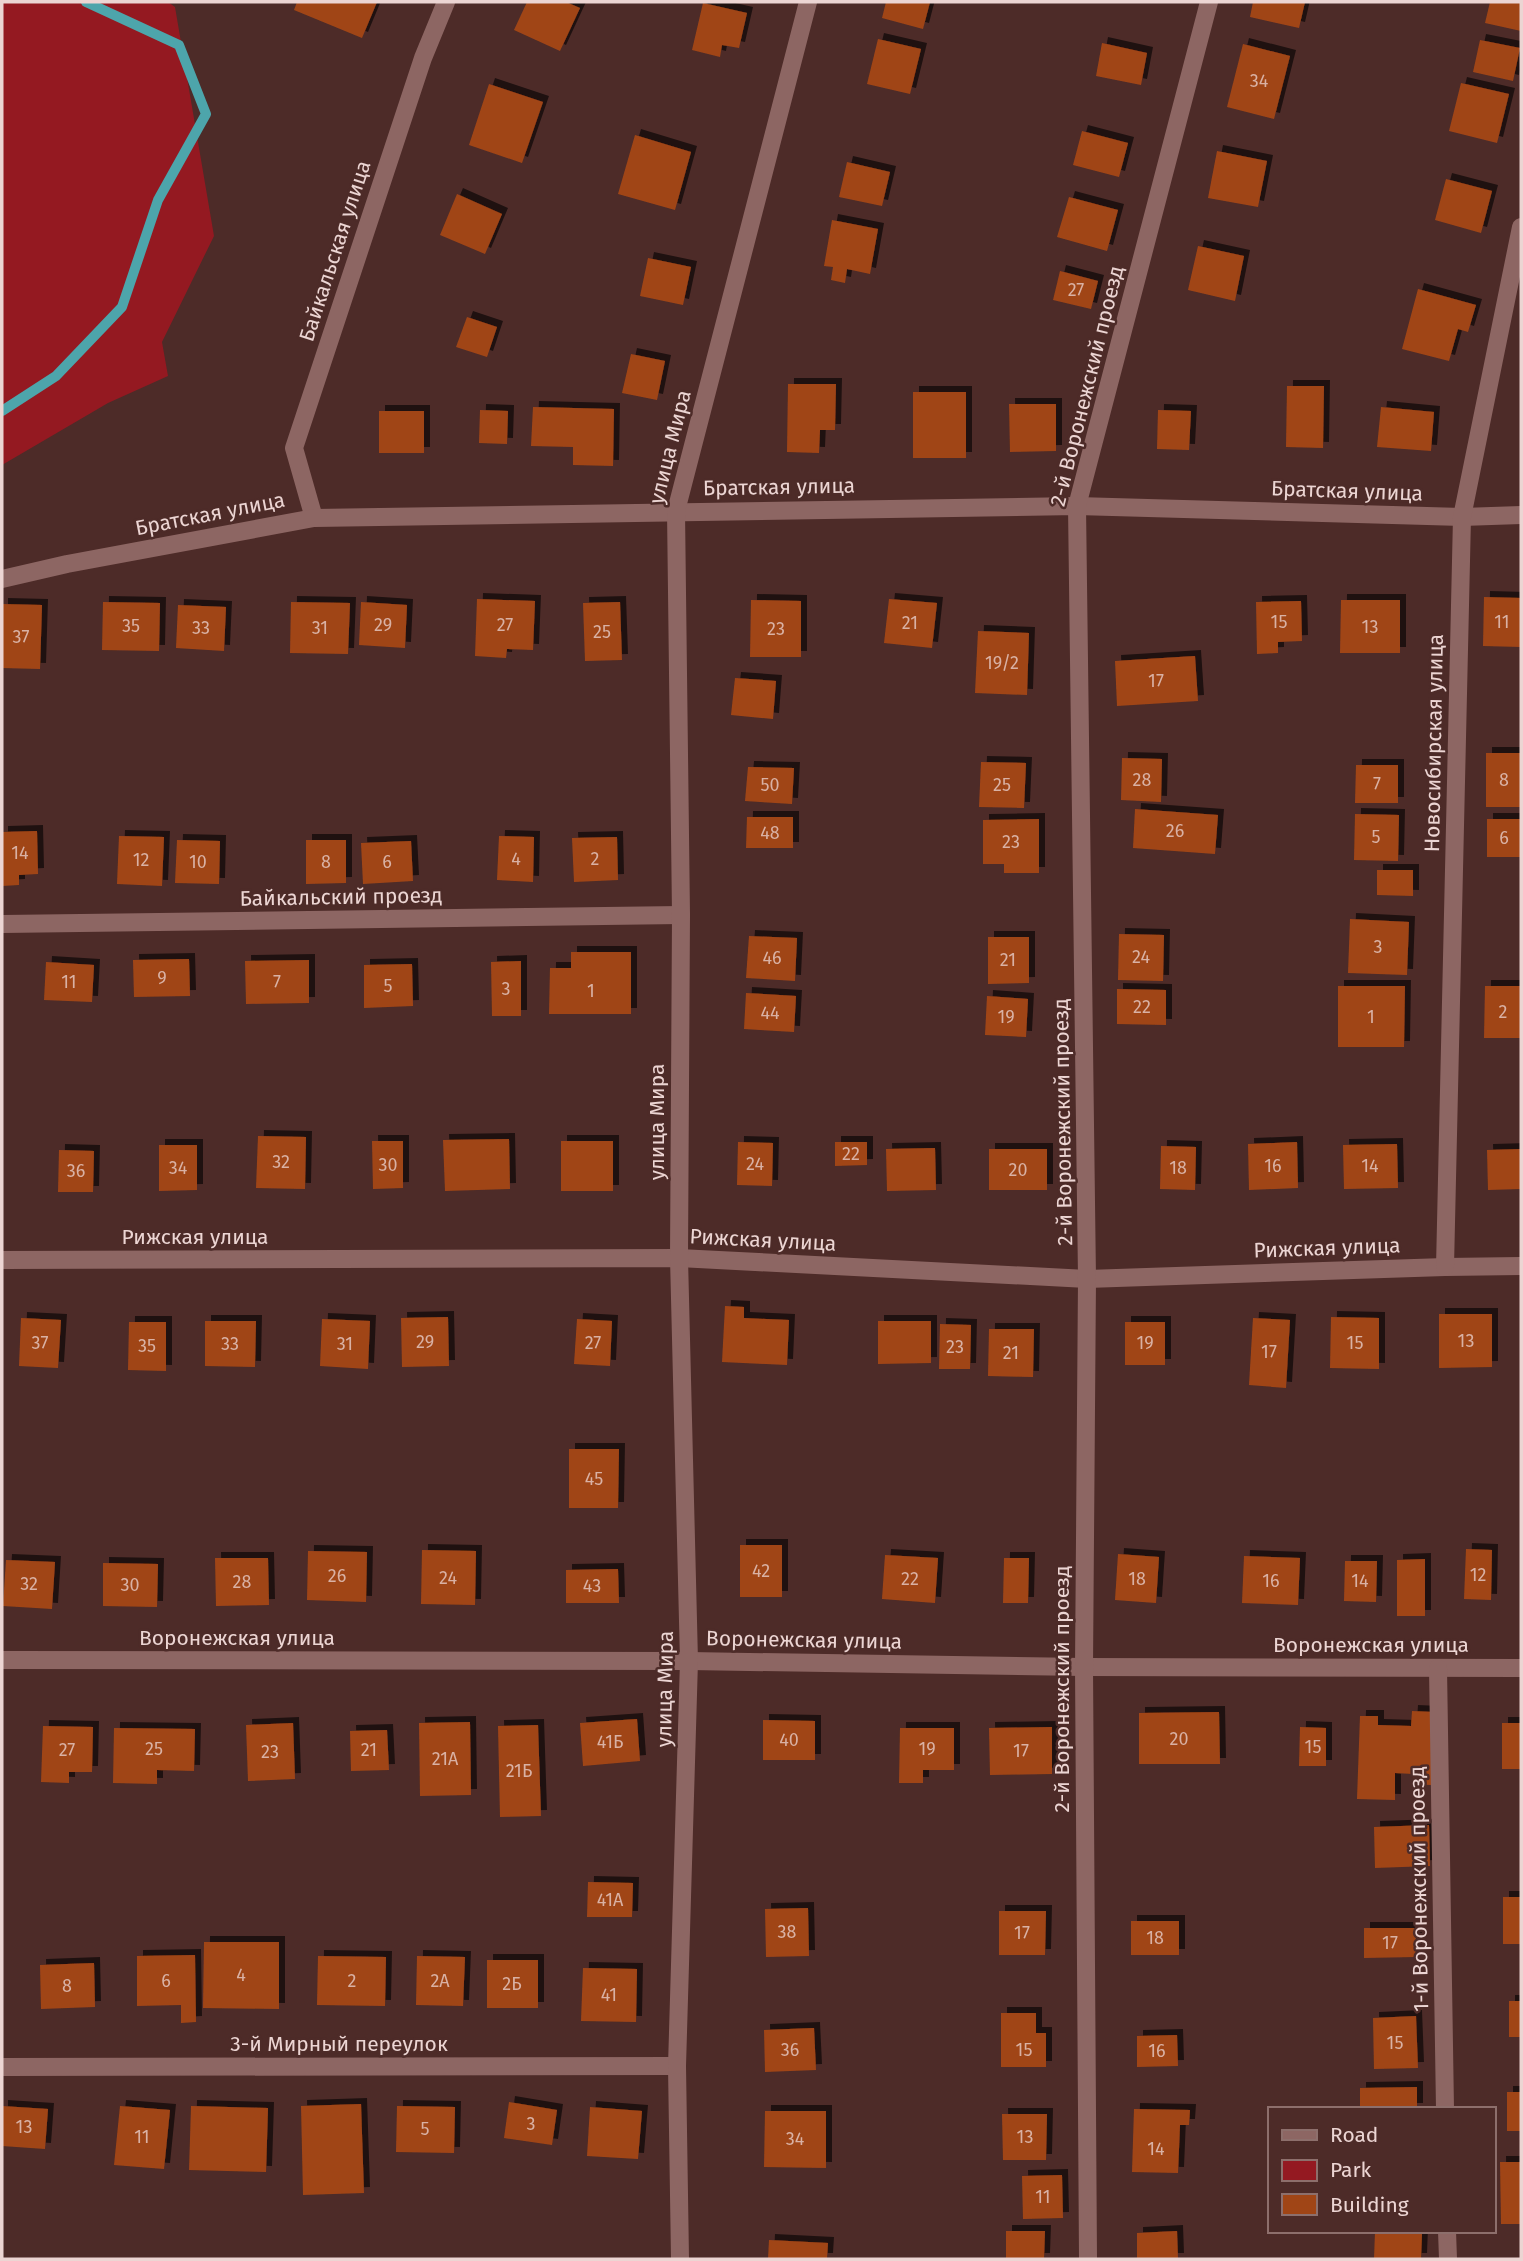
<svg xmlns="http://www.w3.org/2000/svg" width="1523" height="2261" viewBox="0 0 1523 2261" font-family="'Fira Sans',sans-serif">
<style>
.green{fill:#941921}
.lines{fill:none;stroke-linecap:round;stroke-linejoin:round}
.stream{stroke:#4da5ab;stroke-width:10}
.building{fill:#a04516;filter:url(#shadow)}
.minor{stroke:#8d6663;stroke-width:18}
.labels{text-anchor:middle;stroke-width:5;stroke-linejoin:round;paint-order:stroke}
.number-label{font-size:18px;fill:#d9b1a4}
.street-label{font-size:21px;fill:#ecd5d3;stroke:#4d2b28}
</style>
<defs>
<filter id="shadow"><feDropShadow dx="6" dy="-6" stdDeviation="0" flood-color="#0009"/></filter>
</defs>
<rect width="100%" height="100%" fill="#4d2b28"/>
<polygon class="green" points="2,2 168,2 175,7 214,236 162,342 168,376 108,403 2,465"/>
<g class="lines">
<polyline class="stream" points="2,411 56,376 122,307 158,200 206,114 179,45 86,2"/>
</g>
<g class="building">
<polygon points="297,2 377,2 362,38 294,10"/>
<polygon points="527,2 566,2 580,8 560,51 514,30"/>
<polygon points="886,2 930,2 923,29 882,18"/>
<polygon points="1253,2 1305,2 1299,28 1250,17"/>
<polygon points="1490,2 1521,2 1521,31 1485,23"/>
<polygon points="703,3 747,13 739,48 722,45 720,57 692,50"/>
<polygon points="878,39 921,49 910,94 867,84"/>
<polygon points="1480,40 1520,48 1513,81 1473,72"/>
<polygon points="1102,43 1147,53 1141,85 1096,76"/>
<polygon points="1243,44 1290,56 1274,119 1227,107"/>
<polygon points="1461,83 1509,94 1497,143 1449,131"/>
<polygon points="489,84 543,102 522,163 469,145"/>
<polygon points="1082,131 1128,143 1119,177 1073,165"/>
<polygon points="635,135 691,152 675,210 618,194"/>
<polygon points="1217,151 1267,161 1258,207 1208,198"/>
<polygon points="847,162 890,172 882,206 839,197"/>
<polygon points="1446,179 1492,191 1481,233 1435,220"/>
<polygon points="457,194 502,214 485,254 440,235"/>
<polygon points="1069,197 1118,210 1107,251 1057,237"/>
<polygon points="832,220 878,229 870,274 847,269 845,283 831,280 833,267 824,266"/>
<polygon points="1198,246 1244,256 1235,301 1188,290"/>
<polygon points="648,258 691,267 683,305 640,296"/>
<polygon points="1060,271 1098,281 1091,309 1053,300"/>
<polygon points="1418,289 1476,305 1468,332 1458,329 1449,361 1402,349"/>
<polygon points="467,317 497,327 487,357 456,347"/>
<polygon points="631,354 665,361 657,400 622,393"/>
<polygon points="788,384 836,384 835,430 820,430 819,453 787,452"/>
<polygon points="1287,386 1324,386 1323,448 1286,447"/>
<rect x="913" y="392" width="53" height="66"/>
<polygon points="1009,404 1056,404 1056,451 1010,452"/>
<polygon points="533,407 614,409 613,466 573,465 573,447 531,446"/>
<polygon points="1381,407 1434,412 1431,451 1377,447"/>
<polygon points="480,410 508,411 507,444 479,443"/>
<polygon points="1158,410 1191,411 1189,450 1157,449"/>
<rect x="379" y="411" width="45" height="42"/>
<polygon points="1484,597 1521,598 1521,647 1483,646"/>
<polygon points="477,599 535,601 533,650 507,649 506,658 475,656"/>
<polygon points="889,599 937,603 932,648 884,643"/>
<polygon points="751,600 801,601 801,657 750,657"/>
<polygon points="1341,600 1400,600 1400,653 1340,653"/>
<polygon points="1301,601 1302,641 1278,642 1278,653 1257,654 1256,602"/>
<polygon points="103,602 160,603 159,651 102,650"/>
<polygon points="291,602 350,603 348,654 290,653"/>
<polygon points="361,602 407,605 405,648 359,645"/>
<polygon points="620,602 622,660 585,661 583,603"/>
<polygon points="2,604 42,605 40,669 2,668"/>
<polygon points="178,605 226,607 224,651 176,648"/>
<polygon points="978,631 1029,633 1027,695 975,693"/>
<polygon points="1195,656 1198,701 1117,706 1115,661"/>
<polygon points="735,678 776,681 773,719 731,715"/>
<rect x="1486" y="753" width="35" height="54"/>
<polygon points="1122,758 1162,759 1161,802 1121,800"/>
<polygon points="981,762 1026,763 1024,808 979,807"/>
<polygon points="1356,765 1398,765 1398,803 1355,803"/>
<polygon points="748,767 794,768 792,804 745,801"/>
<polygon points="1135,809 1218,815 1215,854 1133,848"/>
<polygon points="1355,814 1399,815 1398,861 1354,860"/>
<polygon points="747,817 793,817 793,848 746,848"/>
<polygon points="1039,819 1039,873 1004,873 1004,864 983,864 983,820"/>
<rect x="1487" y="819" width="34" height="38"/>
<polygon points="37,831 38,874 19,875 19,885 2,886 2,832"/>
<polygon points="119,836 164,837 162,886 117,884"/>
<polygon points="499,836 534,837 533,882 497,880"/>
<polygon points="617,837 618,880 574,882 572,838"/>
<polygon points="177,840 220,841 219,884 175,883"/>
<polygon points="306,840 346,840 346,883 306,884"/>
<polygon points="411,841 413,881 363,884 361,843"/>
<polygon points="1377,870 1413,870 1413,896 1377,895"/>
<polygon points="1350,919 1409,922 1407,975 1348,973"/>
<polygon points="1119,934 1164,935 1163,981 1118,980"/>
<polygon points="749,936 797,938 795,981 746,978"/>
<polygon points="988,937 1029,937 1029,983 988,984"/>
<polygon points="571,952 631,952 631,1014 549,1014 550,968 571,968"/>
<polygon points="189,959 190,996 134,997 133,960"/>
<polygon points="309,960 309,1003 246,1004 245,961"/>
<polygon points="521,961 521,1016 492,1016 491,962"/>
<polygon points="46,962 94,965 92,1002 44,1000"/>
<polygon points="412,964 413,1006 364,1008 364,965"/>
<polygon points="1338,986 1405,986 1404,1047 1338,1047"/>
<polygon points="1485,986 1521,986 1521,1038 1484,1038"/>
<polygon points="1117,989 1166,990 1166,1025 1117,1024"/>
<polygon points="746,993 796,996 794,1032 744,1029"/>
<polygon points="987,996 1028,999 1026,1037 985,1035"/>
<polygon points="258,1136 306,1137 305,1189 256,1188"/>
<polygon points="509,1139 510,1189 445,1191 443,1140"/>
<polygon points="372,1141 403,1141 403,1188 373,1189"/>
<rect x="561" y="1141" width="52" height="50"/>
<polygon points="738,1142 773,1143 772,1186 737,1185"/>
<polygon points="835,1142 867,1142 867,1165 835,1166"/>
<polygon points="1297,1142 1298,1188 1249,1190 1248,1144"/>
<polygon points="1397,1144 1398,1188 1344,1189 1343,1145"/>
<polygon points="159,1145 197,1145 197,1190 159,1191"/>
<polygon points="1161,1146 1196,1147 1195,1190 1160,1189"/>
<polygon points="935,1148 936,1190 887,1191 886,1149"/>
<rect x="989" y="1149" width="58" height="41"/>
<polygon points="1521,1149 1521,1189 1488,1190 1487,1150"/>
<polygon points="59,1150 94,1151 93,1192 58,1192"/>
<polygon points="725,1306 744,1307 744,1318 789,1320 787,1365 722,1362"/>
<polygon points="1439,1314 1492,1314 1492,1367 1439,1368"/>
<polygon points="448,1317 449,1366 402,1367 401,1318"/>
<polygon points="1331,1317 1379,1318 1379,1369 1330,1368"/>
<polygon points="21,1318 61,1320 58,1368 19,1366"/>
<polygon points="1253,1318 1290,1320 1286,1388 1249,1385"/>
<polygon points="322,1319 370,1321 368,1369 320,1366"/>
<polygon points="577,1319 612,1321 610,1366 574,1364"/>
<polygon points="205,1321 256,1321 255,1367 205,1366"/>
<polygon points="878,1321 931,1321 931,1363 878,1364"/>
<polygon points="129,1322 166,1322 166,1371 128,1370"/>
<rect x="1125" y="1322" width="40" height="43"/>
<polygon points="940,1324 971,1325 970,1369 939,1369"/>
<polygon points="989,1329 1034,1329 1033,1377 988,1376"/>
<polygon points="569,1449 619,1449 618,1508 569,1508"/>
<rect x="740" y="1545" width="42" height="52"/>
<polygon points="1466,1549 1492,1550 1491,1600 1464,1599"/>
<polygon points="422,1550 476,1551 475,1605 421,1604"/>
<polygon points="308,1551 367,1552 366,1602 307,1600"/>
<polygon points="1118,1554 1159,1557 1156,1603 1115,1600"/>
<polygon points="885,1555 938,1558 935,1603 882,1599"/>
<polygon points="1244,1556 1300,1558 1298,1605 1242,1603"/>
<polygon points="215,1558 268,1558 269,1605 216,1606"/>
<polygon points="1004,1558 1029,1558 1028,1603 1003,1603"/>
<polygon points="1425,1559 1425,1616 1397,1616 1397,1560"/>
<polygon points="6,1560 55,1562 52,1609 3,1606"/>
<polygon points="1345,1561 1377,1561 1376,1602 1344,1601"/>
<polygon points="103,1563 158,1564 157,1607 103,1606"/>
<polygon points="618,1569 619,1603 566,1603 566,1570"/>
<polygon points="1412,1711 1434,1712 1431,1785 1413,1784 1413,1774 1395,1773 1395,1800 1357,1799 1360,1716 1378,1716 1378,1725 1411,1726"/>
<polygon points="1219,1712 1220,1764 1139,1764 1139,1713"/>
<polygon points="637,1719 640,1761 583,1766 580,1723"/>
<polygon points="763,1720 815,1721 815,1760 763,1760"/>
<polygon points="470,1722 471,1795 420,1796 419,1723"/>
<polygon points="293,1723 295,1779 248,1781 246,1725"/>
<rect x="1502" y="1723" width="19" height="46"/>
<polygon points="538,1725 541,1816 500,1817 498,1726"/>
<polygon points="43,1726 93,1727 92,1772 69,1772 69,1783 41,1782"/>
<polygon points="1052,1727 1052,1774 990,1775 989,1728"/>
<polygon points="1300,1727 1326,1728 1326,1766 1299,1766"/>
<polygon points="114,1728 195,1729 194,1771 157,1770 157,1784 113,1783"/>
<polygon points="900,1728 954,1728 954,1770 923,1770 923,1783 899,1783"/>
<polygon points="387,1730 389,1770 351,1771 350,1731"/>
<polygon points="1429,1825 1430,1866 1375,1868 1374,1827"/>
<polygon points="588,1882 633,1883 632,1917 587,1917"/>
<rect x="1503" y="1897" width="18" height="47"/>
<polygon points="808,1908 809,1956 766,1957 765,1909"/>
<polygon points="999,1911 1046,1911 1045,1955 999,1955"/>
<rect x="1131" y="1921" width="48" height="34"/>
<polygon points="1364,1928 1416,1928 1416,1957 1364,1958"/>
<polygon points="204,1942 279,1942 279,2009 203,2008"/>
<polygon points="195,1955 196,2022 181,2023 181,2005 137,2006 137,1956"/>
<polygon points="318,1956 386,1957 385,2006 317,2005"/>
<polygon points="417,1956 465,1957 463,2006 416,2005"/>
<rect x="487" y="1960" width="51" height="48"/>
<polygon points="94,1963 95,2007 41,2009 40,1965"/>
<polygon points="583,1968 637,1969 636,2022 581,2021"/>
<rect x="1509" y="2001" width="12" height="36"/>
<polygon points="1001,2013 1036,2013 1036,2033 1046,2033 1046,2067 1001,2067"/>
<polygon points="1416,2016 1418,2068 1374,2069 1373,2018"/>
<polygon points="814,2028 816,2070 765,2072 764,2030"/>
<polygon points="1177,2035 1178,2066 1137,2067 1137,2036"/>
<polygon points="1417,2087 1417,2109 1360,2109 1360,2088"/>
<rect x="1507" y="2092" width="14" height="39"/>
<polygon points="509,2102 557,2110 552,2145 504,2138"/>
<polygon points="361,2104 364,2193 303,2195 301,2106"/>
<polygon points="2,2106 48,2109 45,2149 2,2146"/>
<polygon points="120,2106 170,2110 164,2169 114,2165"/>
<polygon points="191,2106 268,2108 266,2172 189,2170"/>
<polygon points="397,2106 455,2107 454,2153 396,2152"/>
<polygon points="590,2107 642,2111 638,2159 587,2156"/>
<polygon points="1134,2109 1190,2110 1189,2125 1180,2125 1178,2173 1132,2172"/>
<polygon points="765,2111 826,2111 826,2168 764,2167"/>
<polygon points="1002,2114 1047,2114 1046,2160 1003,2160"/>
<polygon points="1500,2162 1521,2162 1521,2224 1501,2224"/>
<polygon points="1062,2175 1063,2218 1023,2219 1022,2176"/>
<polygon points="1006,2231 1045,2231 1044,2259 1006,2259"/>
<polygon points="1177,2231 1178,2259 1137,2259 1137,2233"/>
<polygon points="1375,2232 1422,2234 1421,2259 1374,2259"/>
<polygon points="769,2240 828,2243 827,2259 768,2259"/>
</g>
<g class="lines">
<g class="minor">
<polyline points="314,518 294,448 423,58 446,2"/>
<polyline points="2,579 67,564 314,518 1077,506 1462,517 1521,515"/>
<polyline points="2,924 681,915"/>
<polyline points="2,1260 679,1258 1087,1279 1445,1267 1521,1266"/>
<polyline points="1445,1267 1462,517 1521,227"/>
<polyline points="2,1660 689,1661 1084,1667 1521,1668"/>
<polyline points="1438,1668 1445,2109"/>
<polyline points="2,2067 677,2066"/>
<polyline points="1447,2231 1448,2259"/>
<polyline points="680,2259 677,2066 689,1661 679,1258 681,915 676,511 808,2"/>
<polyline points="1088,2259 1084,1667 1087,1279 1077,506 1209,2"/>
</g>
</g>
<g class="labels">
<g class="number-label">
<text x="1259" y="87">34</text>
<text x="1076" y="296">27</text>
<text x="1279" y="628">15</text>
<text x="1502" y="628">11</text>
<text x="910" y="629">21</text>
<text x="383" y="631">29</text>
<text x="505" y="631">27</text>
<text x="131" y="632">35</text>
<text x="1370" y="633">13</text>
<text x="201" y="634">33</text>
<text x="320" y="634">31</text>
<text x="776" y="635">23</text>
<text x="602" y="638">25</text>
<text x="21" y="643">37</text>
<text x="1002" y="669">19/2</text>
<text x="1156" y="687">17</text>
<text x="1142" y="786">28</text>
<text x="1504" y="786">8</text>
<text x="1377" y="790">7</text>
<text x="770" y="791">50</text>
<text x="1002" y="791">25</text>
<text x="1175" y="837">26</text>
<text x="770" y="839">48</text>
<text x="1376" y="843">5</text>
<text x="1504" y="844">6</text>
<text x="1011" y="848">23</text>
<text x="20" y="859">14</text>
<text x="516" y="865">4</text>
<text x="595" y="865">2</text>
<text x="141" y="866">12</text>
<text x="198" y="868">10</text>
<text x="326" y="868">8</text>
<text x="387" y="868">6</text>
<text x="1378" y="953">3</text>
<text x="1141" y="963">24</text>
<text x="772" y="964">46</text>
<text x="1008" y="966">21</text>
<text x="162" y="984">9</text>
<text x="69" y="988">11</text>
<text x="277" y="988">7</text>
<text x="388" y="992">5</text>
<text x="506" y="995">3</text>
<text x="591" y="997">1</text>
<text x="1142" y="1013">22</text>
<text x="1503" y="1018">2</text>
<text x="770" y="1019">44</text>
<text x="1006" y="1023">19</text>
<text x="1371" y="1023">1</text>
<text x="851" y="1160">22</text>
<text x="281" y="1168">32</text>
<text x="755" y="1170">24</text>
<text x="388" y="1171">30</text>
<text x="1273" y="1172">16</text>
<text x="1370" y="1172">14</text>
<text x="178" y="1174">34</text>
<text x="1178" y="1174">18</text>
<text x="1018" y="1176">20</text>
<text x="76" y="1177">36</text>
<text x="1466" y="1347">13</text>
<text x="425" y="1348">29</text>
<text x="40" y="1349">37</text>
<text x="593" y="1349">27</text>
<text x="1145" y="1349">19</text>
<text x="1355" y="1349">15</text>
<text x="230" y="1350">33</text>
<text x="345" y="1350">31</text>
<text x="147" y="1352">35</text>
<text x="955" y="1353">23</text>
<text x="1269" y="1358">17</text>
<text x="1011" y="1359">21</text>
<text x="594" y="1485">45</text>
<text x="761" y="1577">42</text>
<text x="1478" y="1581">12</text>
<text x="337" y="1582">26</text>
<text x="448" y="1584">24</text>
<text x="910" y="1585">22</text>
<text x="1137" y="1585">18</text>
<text x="1271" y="1587">16</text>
<text x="1360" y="1587">14</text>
<text x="242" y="1588">28</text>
<text x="29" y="1590">32</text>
<text x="130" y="1591">30</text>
<text x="592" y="1592">43</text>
<text x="1179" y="1745">20</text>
<text x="789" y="1746">40</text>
<text x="610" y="1748">41Б</text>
<text x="1313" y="1753">15</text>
<text x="154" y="1755">25</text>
<text x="927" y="1755">19</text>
<text x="67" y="1756">27</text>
<text x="369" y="1756">21</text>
<text x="1021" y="1757">17</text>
<text x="270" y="1758">23</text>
<text x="445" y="1765">21А</text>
<text x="519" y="1777">21Б</text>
<text x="610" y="1906">41А</text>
<text x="787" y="1938">38</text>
<text x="1022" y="1939">17</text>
<text x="1155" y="1944">18</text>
<text x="1390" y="1949">17</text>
<text x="241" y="1981">4</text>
<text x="166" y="1987">6</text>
<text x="352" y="1987">2</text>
<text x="440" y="1987">2А</text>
<text x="512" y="1990">2Б</text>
<text x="67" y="1992">8</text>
<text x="609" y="2001">41</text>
<text x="1395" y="2049">15</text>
<text x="790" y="2056">36</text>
<text x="1024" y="2056">15</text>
<text x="1157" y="2057">16</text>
<text x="531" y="2130">3</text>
<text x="24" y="2133">13</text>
<text x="425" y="2135">5</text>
<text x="142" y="2143">11</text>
<text x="1025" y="2143">13</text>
<text x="795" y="2145">34</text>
<text x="1156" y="2155">14</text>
<text x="1043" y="2203">11</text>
</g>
<g class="street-label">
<text transform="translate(335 251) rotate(-72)" y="7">Байкальская улица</text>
<text transform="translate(1087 386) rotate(-76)" y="7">2-й Воронежский проезд</text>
<text transform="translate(670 447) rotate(-76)" y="7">улица Мира</text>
<text transform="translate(779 487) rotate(-1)" y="7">Братская улица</text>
<text transform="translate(1347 491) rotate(2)" y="7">Братская улица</text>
<text transform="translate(210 514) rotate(-11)" y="7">Братская улица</text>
<text transform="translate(1434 743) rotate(-89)" y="7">Новосибирская улица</text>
<text transform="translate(341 897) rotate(-1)" y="7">Байкальский проезд</text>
<text transform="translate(657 1122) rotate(-90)" y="7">улица Мира</text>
<text transform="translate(1063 1122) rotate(-91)" y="7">2-й Воронежский проезд</text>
<text x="195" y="1244">Рижская улица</text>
<text transform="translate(763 1240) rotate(3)" y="7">Рижская улица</text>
<text transform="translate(1327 1248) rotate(-2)" y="7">Рижская улица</text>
<text x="237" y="1645">Воронежская улица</text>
<text transform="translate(804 1640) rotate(1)" y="7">Воронежская улица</text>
<text x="1371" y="1652">Воронежская улица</text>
<text transform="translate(665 1689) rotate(-89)" y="7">улица Мира</text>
<text transform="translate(1062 1689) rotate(-90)" y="7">2-й Воронежский проезд</text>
<text transform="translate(1419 1889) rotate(-91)" y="7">1-й Воронежский проезд</text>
<text x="339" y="2051">3-й Мирный переулок</text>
</g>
</g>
<rect width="1523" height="2261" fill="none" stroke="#ecd5d3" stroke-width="7"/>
<rect x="1268" y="2107" width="228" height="126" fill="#4d2b28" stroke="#8d6f6c" stroke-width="2"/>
<rect x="1282" y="2130" width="35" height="10" fill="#8d6663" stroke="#8d6f6c" stroke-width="2"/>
<text x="1330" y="2142" font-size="21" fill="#ecd5d3">Road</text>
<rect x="1282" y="2160" width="35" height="21" fill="#941921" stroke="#8d6f6c" stroke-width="2"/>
<text x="1330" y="2177" font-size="21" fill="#ecd5d3">Park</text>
<rect x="1282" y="2194" width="35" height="21" fill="#a04516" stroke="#8d6f6c" stroke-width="2"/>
<text x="1330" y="2212" font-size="21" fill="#ecd5d3">Building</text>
</svg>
